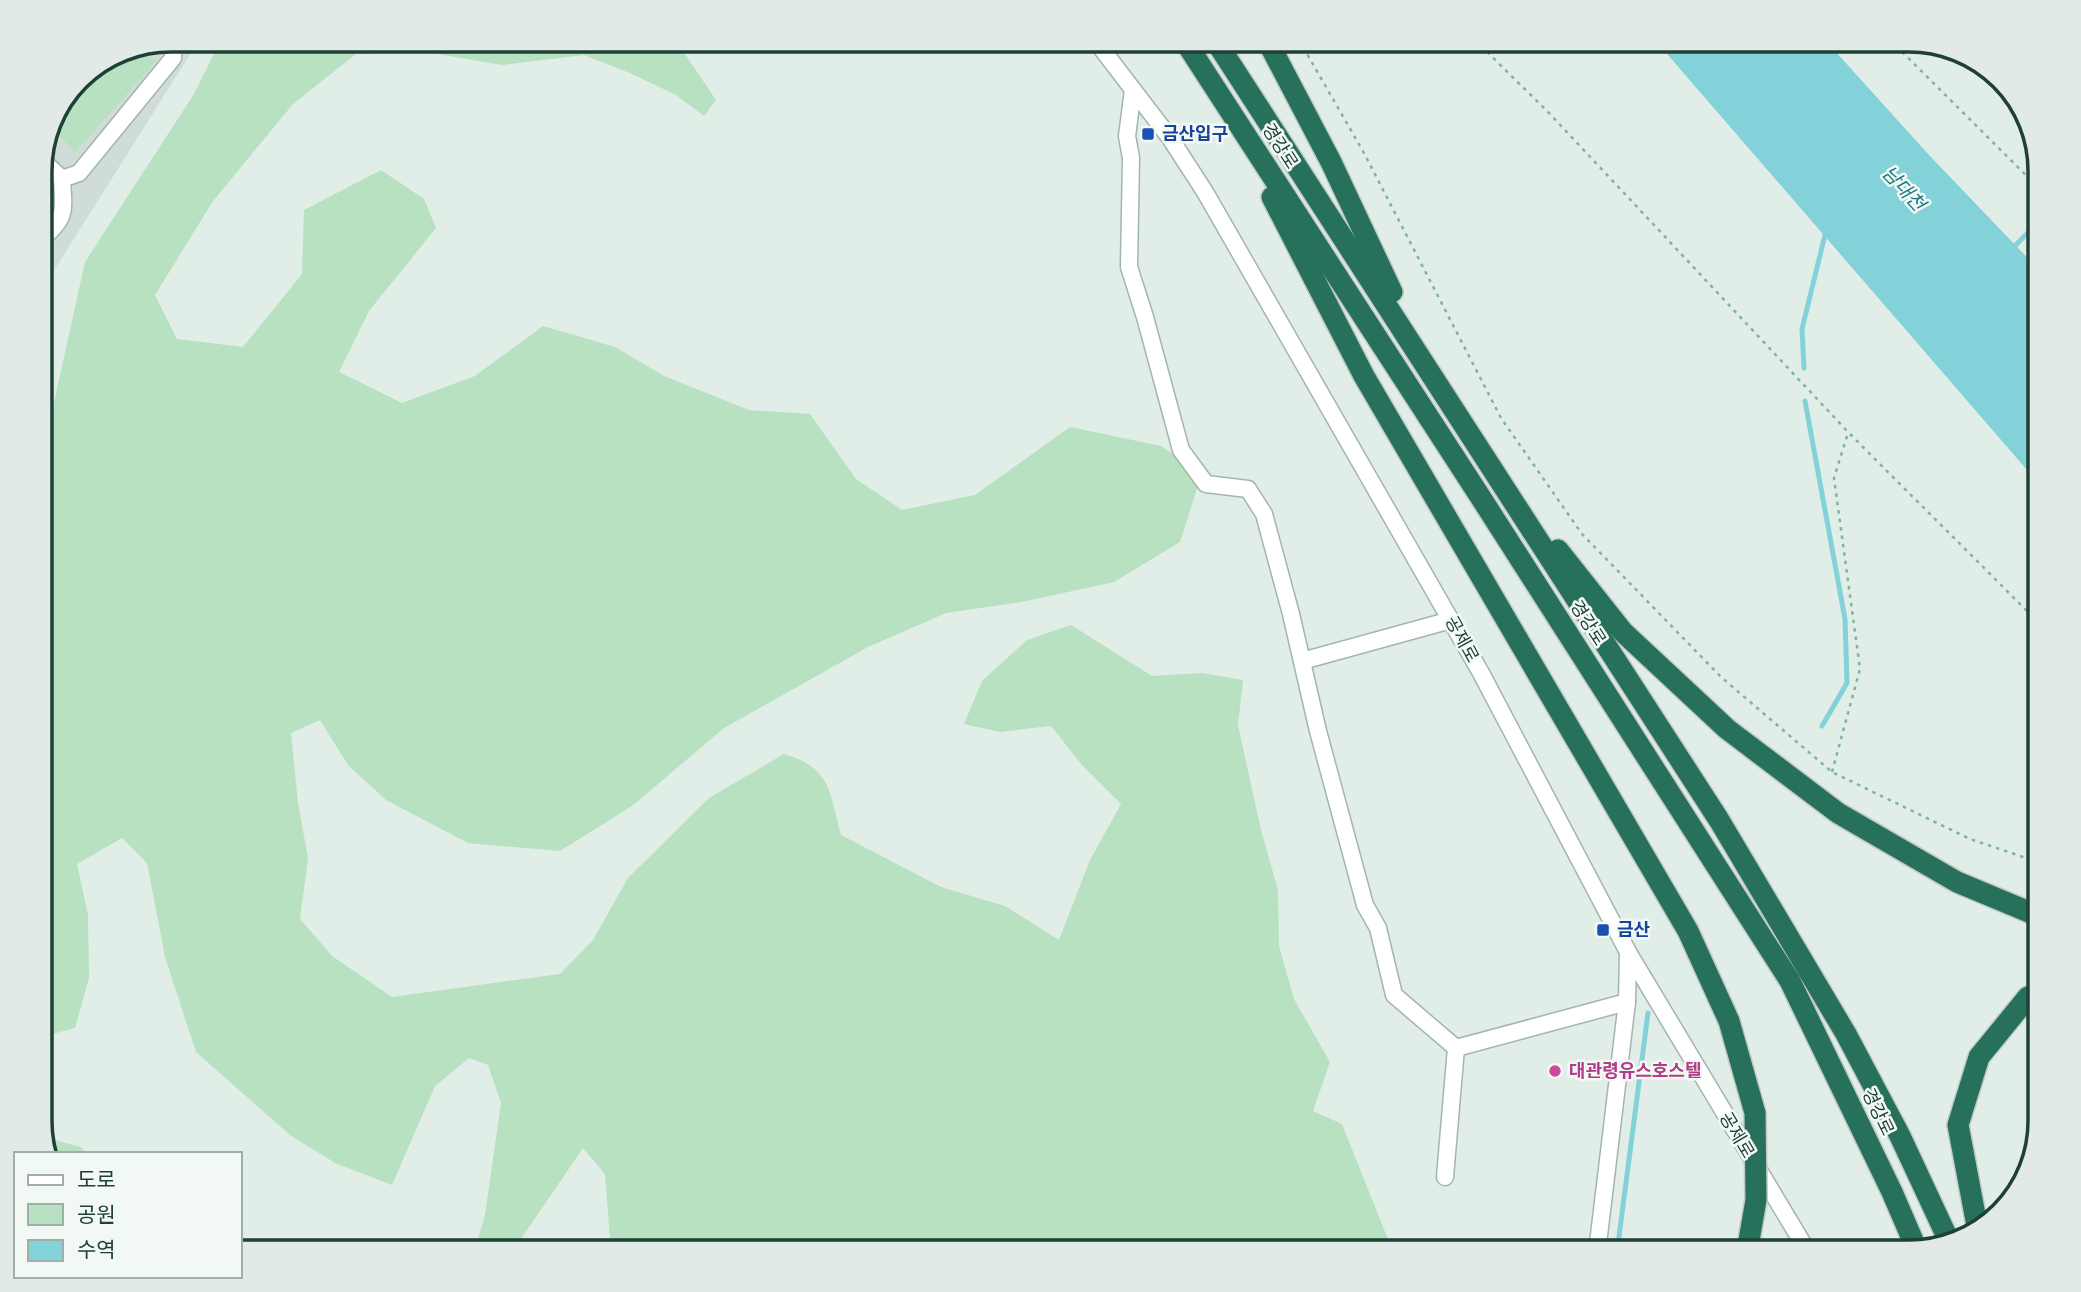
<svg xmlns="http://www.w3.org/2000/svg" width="2081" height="1292" viewBox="0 0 2081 1292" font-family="Raleway,'Noto Sans KR',sans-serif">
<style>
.built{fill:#cfddd6}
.green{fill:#b7e1c0}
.water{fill:#83d1d9}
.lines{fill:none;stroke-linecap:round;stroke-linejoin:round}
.stream{stroke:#83d1d9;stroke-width:5}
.minor-casing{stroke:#a3b6ae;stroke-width:19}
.highway-casing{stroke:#c0cac6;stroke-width:24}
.path{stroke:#7eb5a0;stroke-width:2.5;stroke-dasharray:3.5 5;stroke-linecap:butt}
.minor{stroke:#fff;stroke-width:16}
.highway{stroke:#27705c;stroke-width:21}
.highway-bridge-casing{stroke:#c0cac6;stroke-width:24;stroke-linecap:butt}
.highway-bridge{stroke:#27705c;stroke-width:21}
.transit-dot{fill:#1a4fb4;stroke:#f2f9f5;stroke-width:2.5}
.hotel-dot{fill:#d1479c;stroke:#f2f9f5;stroke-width:2.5}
.labels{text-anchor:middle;stroke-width:5;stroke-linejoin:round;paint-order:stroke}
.transit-label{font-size:18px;font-weight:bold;fill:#164399;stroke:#f2f9f5;text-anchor:start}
.street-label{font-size:18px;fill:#1f4035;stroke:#f2f9f5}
.hotel-label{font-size:18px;font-weight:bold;fill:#b23c85;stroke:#f2f9f5;text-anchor:start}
.water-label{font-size:19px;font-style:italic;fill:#127883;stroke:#f2f9f5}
.rim{fill:none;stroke:#1f4035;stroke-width:3.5}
</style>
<rect width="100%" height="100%" fill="#e1ede7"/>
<polygon class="built" points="171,40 199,40 41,291 41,163 79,78 121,50"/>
<g class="green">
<path d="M221 40H664L685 54 716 100 704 116 676 95 630 73 584 55 502 65 426 52 356 54 293 104 213 201 155 295 177 339 243 347 302 274 304 210 381 170 424 199 436 228 369 311 339 372 402 403 475 376 543 326 615 347 664 376 749 410 810 414 856 479 902 510 975 495 1070 427 1161 446 1202 473 1180 542 1114 582 1022 602 946 613 868 647 724 728 632 806 560 851 468 843 386 800 348 765 320 720 291 733 298 803 308 858 300 919 332 956 392 997 560 974 593 940 628 878 709 798 784 754C832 768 829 792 841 835L941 887 1005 906 1059 940 1090 860 1121 804 1082 765 1051 726 1000 732 964 724 982 681 1027 640 1071 625 1152 676 1202 673 1243 680 1238 725 1261 830 1278 890 1279 946 1294 999 1330 1062 1313 1111 1342 1124 1393 1252H611L605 1174 583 1148 512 1252H482L478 1239 485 1215 501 1103 488 1065 469 1058 435 1086 392 1185 335 1163 290 1135 196 1052 165 957 147 863 122 838 77 864 88 915 89 978 75 1028 41 1037V415L51 416 85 262 194 94Z"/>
<polygon points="126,49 157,60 75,152 55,131 79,78"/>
<polygon points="43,1137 81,1147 88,1154 48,1154"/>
</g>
<polygon class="water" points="1655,40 1825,40 1929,155 2041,272 2041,486"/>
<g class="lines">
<g class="stream">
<polyline points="2012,249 2041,219"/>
<polyline points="1804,368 1802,329 1826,231"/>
<polyline points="1805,401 1845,619 1847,683 1822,726"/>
<polyline points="1617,1252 1648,1013"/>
</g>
<g class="minor-casing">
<g id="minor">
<polyline points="1095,40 1170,138 1205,192 1481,673 1628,952 1808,1252"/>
<polyline points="1133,90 1127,136 1131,158 1129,267 1145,317 1181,450 1206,484 1248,489 1264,514 1291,614 1318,731 1365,905 1378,928 1394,995 1456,1048 1627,1002"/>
<polyline points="42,160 62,179 79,173 173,58 173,48 164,42"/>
<path d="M41 240C67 217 64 213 62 179"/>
<polyline points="1302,661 1451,620"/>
<polyline points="1445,1177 1456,1048"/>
<polyline points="1597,1252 1627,1002 1628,952"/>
</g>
</g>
<g class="highway-casing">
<g id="highway">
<polyline points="1184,40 1483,501 1790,981 1892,1192 1917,1250"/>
<polyline points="1215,40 1719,820 1846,1034 1900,1136 1949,1241"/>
<polyline points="1267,40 1331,162 1392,292"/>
<polyline points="1272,197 1364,376 1688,931 1729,1021 1755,1113"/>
<polyline points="1558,550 1623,632 1727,729 1838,813 1957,882 2041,917"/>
<polyline points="1978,1231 1958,1125 1979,1057 2028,997 2041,992"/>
</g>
</g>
<g class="path">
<polyline points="1299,40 1364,153 1501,418 1582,534 1721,677 1832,772 1970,839 2041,863"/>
<polyline points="1475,40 1549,113 1848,432 2041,625"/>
<polyline points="1890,40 2040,189"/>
<polyline points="1832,772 1860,669 1834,478 1848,433"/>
</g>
<use href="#minor" class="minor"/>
<use href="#highway" class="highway"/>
<g class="highway-bridge-casing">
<polyline id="highway-bridge" points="1747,1252 1756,1200 1755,1113"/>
</g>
<use href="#highway-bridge" class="highway-bridge"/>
</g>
<g class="transit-dot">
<rect x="1141" y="127" width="14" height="14" rx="3.5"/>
<rect x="1596" y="923" width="14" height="14" rx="3.5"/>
</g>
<circle class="hotel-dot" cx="1555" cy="1071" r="7"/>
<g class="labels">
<g class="transit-label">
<text x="1162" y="140">금산입구</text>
<text x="1617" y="936">금산</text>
</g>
<g class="street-label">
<text transform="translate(1280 146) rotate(57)" y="6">경강로</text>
<text transform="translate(1588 623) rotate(57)" y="6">경강로</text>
<text transform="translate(1462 639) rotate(61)" y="6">공제로</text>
<text transform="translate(1878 1112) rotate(64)" y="6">경강로</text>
<text transform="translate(1737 1135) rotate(59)" y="6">공제로</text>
</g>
<g class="hotel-label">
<text x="1569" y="1077">대관령유스호스텔</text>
</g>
<g class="water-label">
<text transform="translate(1904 188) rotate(47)" y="7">남대천</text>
</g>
</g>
<path d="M0 0H2081V1292H0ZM171 52H1909A119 119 0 0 1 2028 171V1121A119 119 0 0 1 1909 1240H171A119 119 0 0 1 52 1121V171A119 119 0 0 1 171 52Z" fill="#e1eae6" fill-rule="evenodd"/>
<path class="rim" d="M171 52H1909A119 119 0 0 1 2028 171V1121A119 119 0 0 1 1909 1240H171A119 119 0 0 1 52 1121V171A119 119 0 0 1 171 52Z"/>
<rect x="14" y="1152" width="228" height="126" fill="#f2f9f5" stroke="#9eafa8" stroke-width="2"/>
<rect x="28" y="1175" width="35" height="10" fill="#ffffff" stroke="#9eafa8" stroke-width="2"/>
<text x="77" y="1187" font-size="21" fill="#1f4035">도로</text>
<rect x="28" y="1204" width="35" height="21" fill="#b7e1c0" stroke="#9eafa8" stroke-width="2"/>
<text x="77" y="1222" font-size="21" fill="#1f4035">공원</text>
<rect x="28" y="1240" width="35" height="21" fill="#83d1d9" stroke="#9eafa8" stroke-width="2"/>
<text x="77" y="1257" font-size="21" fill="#1f4035">수역</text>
</svg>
